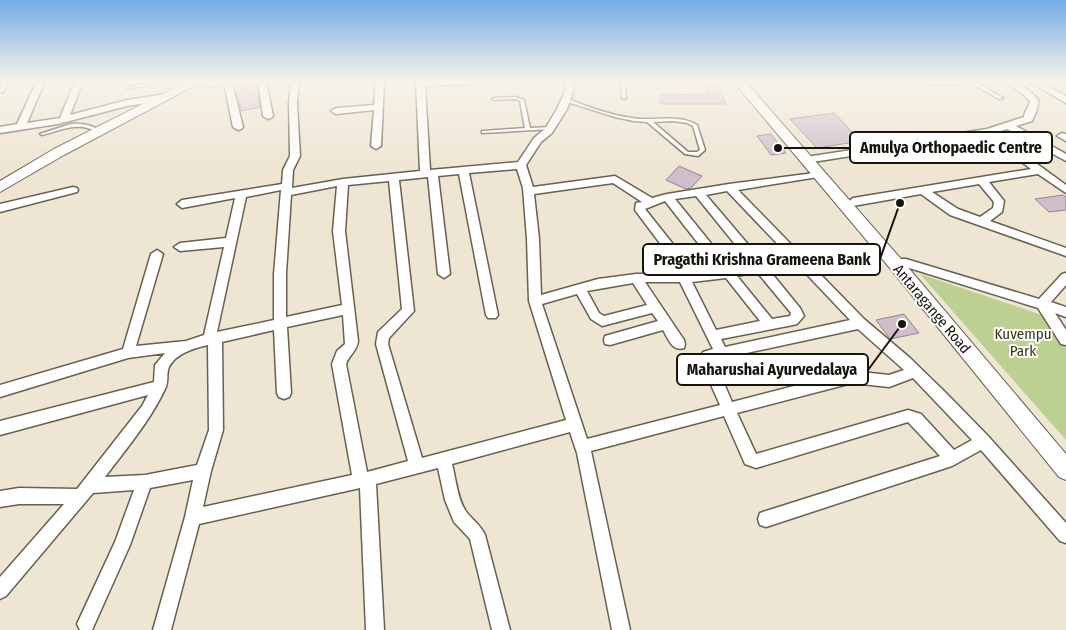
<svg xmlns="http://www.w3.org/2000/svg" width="1066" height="630" viewBox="0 0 1066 630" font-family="'Fira Sans Condensed',sans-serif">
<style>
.green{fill:#bcd191}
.building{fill:#d0beca;stroke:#94838f}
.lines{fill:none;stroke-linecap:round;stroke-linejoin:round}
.lane-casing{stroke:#686151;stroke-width:3}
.street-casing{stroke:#686151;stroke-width:3}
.secondary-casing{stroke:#686151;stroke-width:2}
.primary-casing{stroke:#a94d4a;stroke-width:2}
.lane{fill:#fff;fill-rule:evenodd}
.street{fill:#fff;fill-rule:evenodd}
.secondary{fill:#fff;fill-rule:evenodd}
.primary{fill:#fba7a6;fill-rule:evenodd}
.labels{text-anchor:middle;stroke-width:4;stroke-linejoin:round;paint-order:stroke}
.street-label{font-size:15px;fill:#17140e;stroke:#fff}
.park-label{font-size:15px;fill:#2e3915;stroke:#fff}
.leader{fill:none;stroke:#17140e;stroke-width:2}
.callout-dot{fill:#17140e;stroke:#fff;stroke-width:2}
.callout{fill:#fff;stroke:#17140e;stroke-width:2}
.callout-label{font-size:16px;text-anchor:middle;font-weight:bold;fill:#17140e}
</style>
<rect width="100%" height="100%" fill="#eee5d2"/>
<polygon class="green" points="920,274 1042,315 1066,346 1066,440"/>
<g class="building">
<polygon points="704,81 717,81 726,104 661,104 659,95 708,94"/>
<polygon points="257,87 260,107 241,111 236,90"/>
<polygon points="834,113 861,141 817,148 790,119"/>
<polygon points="771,134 786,153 771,155 757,136"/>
<polygon points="679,166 702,176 691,188 686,189 666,180"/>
<polygon points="1063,195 1066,197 1066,210 1049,212 1035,199"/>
<polygon points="904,314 919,333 890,339 876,320"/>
</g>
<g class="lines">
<g class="lane-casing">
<g id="lane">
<polygon points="159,81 166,81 164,82 129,89 127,88 129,87"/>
<polygon points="621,81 625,81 626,98 624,99 622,98"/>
<polygon points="747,81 962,82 977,81 975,82 1003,98 999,99 971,83 962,84 749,83 747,83"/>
<polygon points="516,97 524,100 530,128 550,127 552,128 552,129 482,133 482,131 484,131 525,128 520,101 516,99 494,100 492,99 494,98"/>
<path d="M564 99H568C588 107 610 115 632 118 653 122 678 113 697 125L705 150 698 156 685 154 647 122 634 121 615 117 564 101ZM673 121 687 123 693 126 700 150 697 152H688L653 122Z"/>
<path d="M71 124C82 123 92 125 101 131L99 132C94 130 89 128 83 127 69 125 55 132 42 135L40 134Z"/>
</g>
</g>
<g class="street-casing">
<g id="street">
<polygon points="1,81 9,81 3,92 0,93"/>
<polygon points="37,81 45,81 27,123 60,118 75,81 83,81 70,115 127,100 166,94 170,97 166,100 127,106 58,124 0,133 0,127 17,124"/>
<polygon points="225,81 232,83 243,127 241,129 238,130 233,127 224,83"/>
<polygon points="258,81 266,81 273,116 271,118 268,119 263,116"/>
<path d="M291 81H299L297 103 300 156 293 170 292 188 343 179 420 171 416 81H474L470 84 425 86 430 170 518 162 534 138 545 129 557 109 565 92 566 81H574L573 92 567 109 552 133 541 142 526 165 533 187 615 176 652 198 667 194 729 184 822 172 823 174 818 177 738 190 864 319 910 358 946 393 988 436 1066 523V543L1060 541 981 450 952 466 766 527 760 525 758 519 760 513 766 511 940 456 908 422 756 468 745 464 724 416 591 451 630 630H612L577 453 570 432 452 464C456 479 457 497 465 510 471 519 481 525 485 535L510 630H492L470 539 454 522 445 500 438 468 376 484 384 630H366L360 488 199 524 171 630H153L185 517 193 480 150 488 130 545 92 630H80L77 624 115 542 134 490 93 493 6 596 0 599V577L64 504H19L0 507V491L19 488 77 489 142 406 148 395 0 435V421L154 382 155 365 165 353 128 358 0 397V385L123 349 151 254 157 250 163 254 136 346 186 341 204 335 224 247 180 251 174 247 180 243 226 238 235 198 182 208 177 204 182 200 282 184 283 170 290 156 289 103ZM517 169 523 188 527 239 529 301 566 420 422 458 388 344 389 338 414 311 399 180 428 177 438 274 444 278 450 274 438 176 459 174 486 315 488 318H496L498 315 469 173ZM389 181 402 309 378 332 376 344 408 461 367 472 346 364C349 355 357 351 358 341L345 231 348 185ZM613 183 642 202 636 203 635 210 683 274H636L598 279 541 295 539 239 534 194ZM337 186 333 231 342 305 286 317V274L291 195ZM281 190 274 274V320L217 332 246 197ZM727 191 790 257 763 262 706 195ZM696 196 751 264 731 268 675 199ZM665 201 719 270 696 273 645 209ZM797 264 850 320 725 347 721 339 793 325 797 324 804 316 800 308 769 270ZM757 272 791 313 790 316 772 319 737 276ZM726 278 760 321 716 330 692 282ZM645 282H680L713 349 703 352 699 358 720 405 587 439 542 304 577 294 591 319 602 326 652 313 658 321 605 336 604 340 605 344 610 345 663 330C668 338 672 352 684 348L685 344 684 340ZM633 283 647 305 604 316 599 313 587 291ZM343 315 345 344 337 351 332 364 352 475 203 507 211 471 223 430 222 342 274 330 277 393 279 397 284 399 289 397 291 393 287 327ZM858 329 904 370 889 375 852 371 732 402 714 360ZM208 345 209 430 197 465 145 475 105 477C126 449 150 421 165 389 169 382 166 373 169 367 176 353 195 348 208 345ZM913 378 972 440 954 450 921 414 908 410 756 454 737 413 852 383 889 387Z"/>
<polygon points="376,81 384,81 381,146 376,149 371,146 374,110 336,114 331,111 336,108 374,105"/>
<path d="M1003 81C1017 80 1029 89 1038 100 1039 108 1035 114 1032 121L1016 126 1066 154V161L1007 129 995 133 1066 185V193L1038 174 989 182 1004 201 1002 212 990 221 1066 248V256L950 215 921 194 853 206 848 202 853 198 1031 169 986 135 806 163 801 160 806 157 987 129 1024 117C1024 111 1029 108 1030 101L1019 91ZM979 184 994 202 993 208 980 217 958 209 932 192Z"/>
<polygon points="1028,81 1038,81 1066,96 1066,103"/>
<polygon points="1062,133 1066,134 1066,141 1057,136"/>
<polygon points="73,187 77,188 78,190 77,192 0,212 0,204"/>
<polygon points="895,259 906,259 1039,299 1062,274 1066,273 1066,285 1051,302 1066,307 1066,317 1055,313 1066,330 1066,345 1061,344 1038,308 906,267 891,266 889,263 891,260"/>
</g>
</g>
<g class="secondary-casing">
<g id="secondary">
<polygon points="188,81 201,82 64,155 0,192 0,181 54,149"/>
<polygon points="733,81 745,81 901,259 1066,454 1066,480 1059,477 889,267"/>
</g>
</g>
<g class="primary-casing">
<polygon id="primary" points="188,81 278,81 271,85 207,87 190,84"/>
</g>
<use href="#lane" class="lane"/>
<use href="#street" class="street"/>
<use href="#secondary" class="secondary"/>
<use href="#primary" class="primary"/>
</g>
<linearGradient id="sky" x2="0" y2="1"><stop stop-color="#73abe4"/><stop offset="0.48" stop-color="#f7f3eb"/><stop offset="1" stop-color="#f7f3eb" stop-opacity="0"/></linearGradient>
<rect width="1066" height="169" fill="url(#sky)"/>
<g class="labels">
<g class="street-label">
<text transform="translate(932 309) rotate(50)" y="5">Antaragange Road</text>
</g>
<g class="park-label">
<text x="1023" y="339">Kuvempu<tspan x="1023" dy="17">Park</tspan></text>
</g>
</g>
<path class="leader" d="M778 148L850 148M900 203L880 259M902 324L868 370"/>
<g class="callout-dot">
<circle cx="778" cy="148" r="5"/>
<circle cx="900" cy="203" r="5"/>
<circle cx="902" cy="324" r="5"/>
</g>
<g class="callout">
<rect x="850" y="132" width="202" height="31" rx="5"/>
<rect x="643" y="244" width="237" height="31" rx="5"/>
<rect x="677" y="354" width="191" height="31" rx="5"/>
</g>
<g class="callout-label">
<text x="951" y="153">Amulya Orthopaedic Centre</text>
<text x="762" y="265">Pragathi Krishna Grameena Bank</text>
<text x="772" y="375">Maharushai Ayurvedalaya</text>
</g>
</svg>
